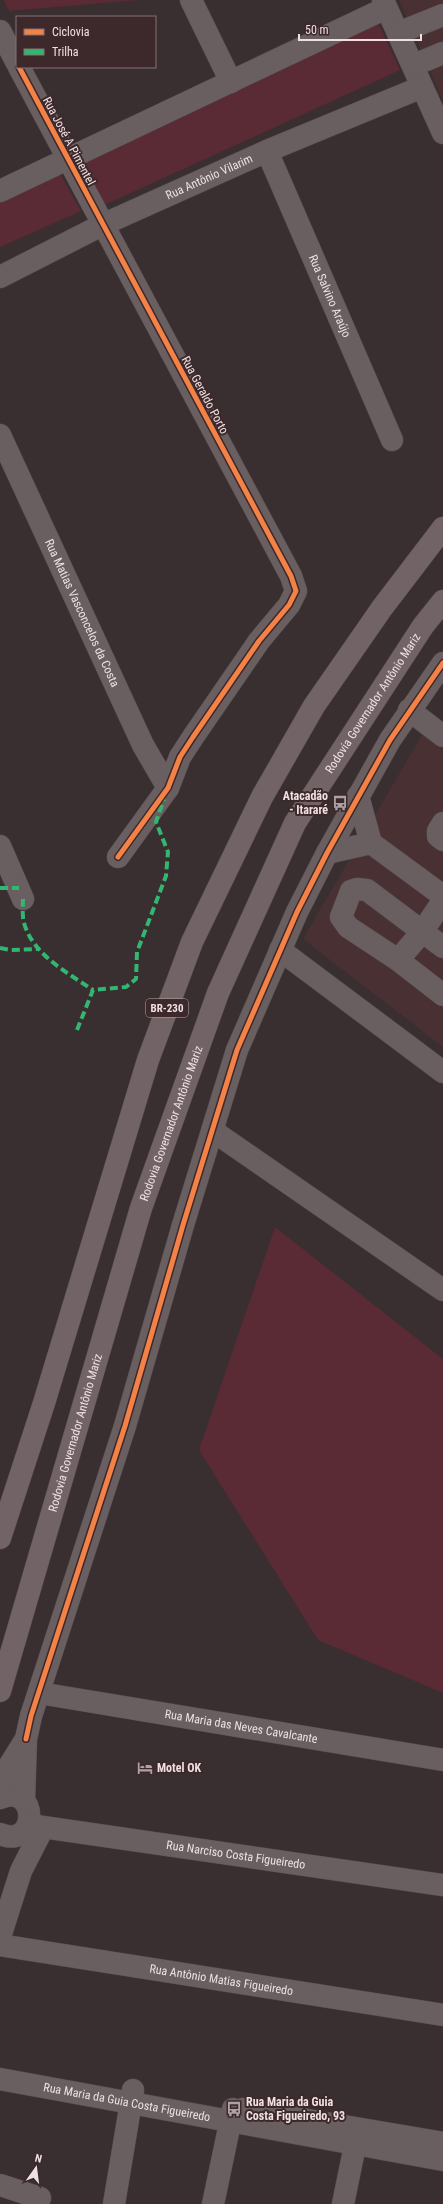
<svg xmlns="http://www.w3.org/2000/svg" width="443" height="2204" viewBox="0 0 443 2204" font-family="'Roboto Condensed',sans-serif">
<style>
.built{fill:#493033}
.green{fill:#5b2b35}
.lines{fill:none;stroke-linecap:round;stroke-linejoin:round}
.minor-casing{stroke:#554b4d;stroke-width:23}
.highway-casing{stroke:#554b4d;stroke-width:23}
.minor{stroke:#695e60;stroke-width:22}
.highway{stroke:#726366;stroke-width:22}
.quiet{stroke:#33b770;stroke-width:4;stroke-dasharray:8 4;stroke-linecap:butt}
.cycleway-casing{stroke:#3d292c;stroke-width:8}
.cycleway{stroke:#f48246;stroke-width:5}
.labels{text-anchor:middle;stroke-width:4;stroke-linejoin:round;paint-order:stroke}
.shield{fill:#3d292c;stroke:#baaaab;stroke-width:1}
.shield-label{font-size:11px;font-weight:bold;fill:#efe1e2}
.street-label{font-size:12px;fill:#efe1e2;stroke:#3d292c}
.poi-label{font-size:12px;font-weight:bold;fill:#efe1e2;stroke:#3d292c;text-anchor:start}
</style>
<rect width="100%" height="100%" fill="#392e30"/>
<g class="built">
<polygon points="399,0 443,0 443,101"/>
<polygon points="423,733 443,749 443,1047 303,939"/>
</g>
<g class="green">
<polygon points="4,0 137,0 9,11"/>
<polygon points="377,21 400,70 100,207 78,158"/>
<polygon points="58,170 81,211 0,247 0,198"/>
<polygon points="275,1227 443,1359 443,1693 318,1640 199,1450"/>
</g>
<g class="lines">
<g class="minor-casing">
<g id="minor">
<polyline points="191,0 231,82"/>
<polyline points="383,0 443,133"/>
<polyline points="0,31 17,63"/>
<polyline points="398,33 443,15"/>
<polyline points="414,65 443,53"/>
<polyline points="19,67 291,576 296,591 289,605 259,641 193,737 180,757 168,788 118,857"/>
<path id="s1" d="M267 151 392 440"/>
<polyline points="0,191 386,8"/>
<path id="s2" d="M0 277 102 225 267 151 422 87"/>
<path id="s3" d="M0 435 143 745 168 788"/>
<polyline points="409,710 443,736"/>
<polyline points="358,796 371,843 443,896"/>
<polyline points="443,823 438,831 438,836 443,840"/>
<polyline points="0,846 23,899"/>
<polyline points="327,853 371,843"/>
<polyline points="443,947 367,890 357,889 351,891 341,917 348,927 398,960 443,995"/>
<polyline points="280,950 443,1072"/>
<polyline points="398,960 422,932 443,901"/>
<polyline points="213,1131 443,1290"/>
<path id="s4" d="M39 1693 443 1760"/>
<polyline points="5,1796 9,1766 24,1742"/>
<path d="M0 1798C39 1782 39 1850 0 1834"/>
<polyline points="24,1801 26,1739 31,1716 125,1426 183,1225 237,1050 297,912 327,853 390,740 443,663"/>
<path id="s5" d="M29 1825 443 1885"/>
<polyline points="0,1937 21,1871 43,1828"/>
<path id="s6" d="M0 1945 443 2015"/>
<path id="s7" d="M0 2079 443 2160"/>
<polyline points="243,2109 443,2143"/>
<polyline points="0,2185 40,2198"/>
<polyline points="114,2204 133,2090"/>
<polyline points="213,2204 233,2109"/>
<polyline points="343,2204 358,2131"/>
</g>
</g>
<g class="highway-casing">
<g id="highway">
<polyline points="0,1538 44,1403 148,1060 192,942 262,797 314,706 382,608 443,528"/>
<path id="s8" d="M0 1691 141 1208 218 993 295 823 423 626 443 601"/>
</g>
</g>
<use href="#minor" class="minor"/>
<use href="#highway" class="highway"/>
<g class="quiet">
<polyline points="0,888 19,888"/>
<path d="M23 899C23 906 22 916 24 923 33 955 68 973 93 990"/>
<polyline points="0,948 11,950 39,949"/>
<polyline points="77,1030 93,990 126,987 136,979 137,952 166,876 168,852 156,822 164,799"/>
</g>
<g class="cycleway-casing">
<g id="cycleway">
<polyline points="19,67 291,576 296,591 289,605 259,641 193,737 180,757 168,788 118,857"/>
<polyline points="26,1739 31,1716 125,1426 183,1225 237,1050 297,912 327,853 390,740 443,663"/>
</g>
</g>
<use href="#cycleway" class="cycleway"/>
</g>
<defs>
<g id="bus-bare" transform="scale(1.2)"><path d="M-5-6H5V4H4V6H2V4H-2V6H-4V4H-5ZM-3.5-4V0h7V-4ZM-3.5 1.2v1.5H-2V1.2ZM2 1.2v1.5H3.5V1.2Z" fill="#afa2a4" stroke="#3d292c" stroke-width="2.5" paint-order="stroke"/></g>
<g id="hotel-bare" transform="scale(1.2)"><path d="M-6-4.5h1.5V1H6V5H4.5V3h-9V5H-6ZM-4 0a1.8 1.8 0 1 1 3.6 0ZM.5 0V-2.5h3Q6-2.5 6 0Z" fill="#afa2a4" stroke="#3d292c" stroke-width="2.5" paint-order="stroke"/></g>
</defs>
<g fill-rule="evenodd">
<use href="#bus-bare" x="340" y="803"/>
<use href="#hotel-bare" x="145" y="1768"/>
<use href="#bus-bare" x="234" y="2109"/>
</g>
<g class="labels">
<rect class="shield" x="146" y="999" width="42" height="18" rx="3"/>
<g class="shield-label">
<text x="167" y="1012">BR-230</text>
</g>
<g class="street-label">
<text transform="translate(69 141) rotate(62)" y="4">Rua José A Pimentel</text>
<text dy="4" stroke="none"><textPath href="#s2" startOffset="232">Rua Antônio Vilarim</textPath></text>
<text dy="4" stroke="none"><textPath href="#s1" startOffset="158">Rua Salvino Araújo</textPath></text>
<text transform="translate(205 395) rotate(62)" y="4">Rua Geraldo Porto</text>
<text dy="4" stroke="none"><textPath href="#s3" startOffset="196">Rua Matias Vasconcelos da Costa</textPath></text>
<text dy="4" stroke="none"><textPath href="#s8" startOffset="1061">Rodovia Governador Antônio Mariz</textPath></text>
<text dy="4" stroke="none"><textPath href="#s8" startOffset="593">Rodovia Governador Antônio Mariz</textPath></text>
<text dy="4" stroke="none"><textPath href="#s8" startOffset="269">Rodovia Governador Antônio Mariz</textPath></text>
<text dy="4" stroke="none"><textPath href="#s4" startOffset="205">Rua Maria das Neves Cavalcante</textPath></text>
<text dy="4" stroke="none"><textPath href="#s5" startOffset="209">Rua Narciso Costa Figueiredo</textPath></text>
<text dy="4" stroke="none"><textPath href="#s6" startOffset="224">Rua Antônio Matias Figueiredo</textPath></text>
<text dy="4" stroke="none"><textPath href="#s7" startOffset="129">Rua Maria da Guia Costa Figueiredo</textPath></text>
</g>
<g class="poi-label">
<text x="328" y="800" text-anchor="end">Atacadão<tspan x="328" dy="14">- Itararé</tspan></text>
<text x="157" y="1772">Motel OK</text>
<text x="246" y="2106">Rua Maria da Guia<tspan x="246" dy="14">Costa Figueiredo, 93</tspan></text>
</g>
</g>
<rect x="16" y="16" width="140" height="52" fill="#3d292c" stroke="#847375"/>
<rect x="24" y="29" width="20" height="6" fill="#f48246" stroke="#847375"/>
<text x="52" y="36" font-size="12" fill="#efe1e2">Ciclovia</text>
<rect x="24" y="49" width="20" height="6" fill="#33b770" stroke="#847375"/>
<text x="52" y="56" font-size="12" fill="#efe1e2">Trilha</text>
<g transform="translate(36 2168) rotate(14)" stroke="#3d292c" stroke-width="3" paint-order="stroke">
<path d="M0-3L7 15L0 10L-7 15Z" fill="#efe1e2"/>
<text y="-6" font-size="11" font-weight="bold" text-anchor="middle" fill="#efe1e2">N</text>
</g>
<path d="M299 34v6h122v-6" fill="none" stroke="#efe1e2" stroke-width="2"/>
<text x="305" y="34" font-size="12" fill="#efe1e2" stroke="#3d292c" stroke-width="3" paint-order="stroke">50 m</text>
</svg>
